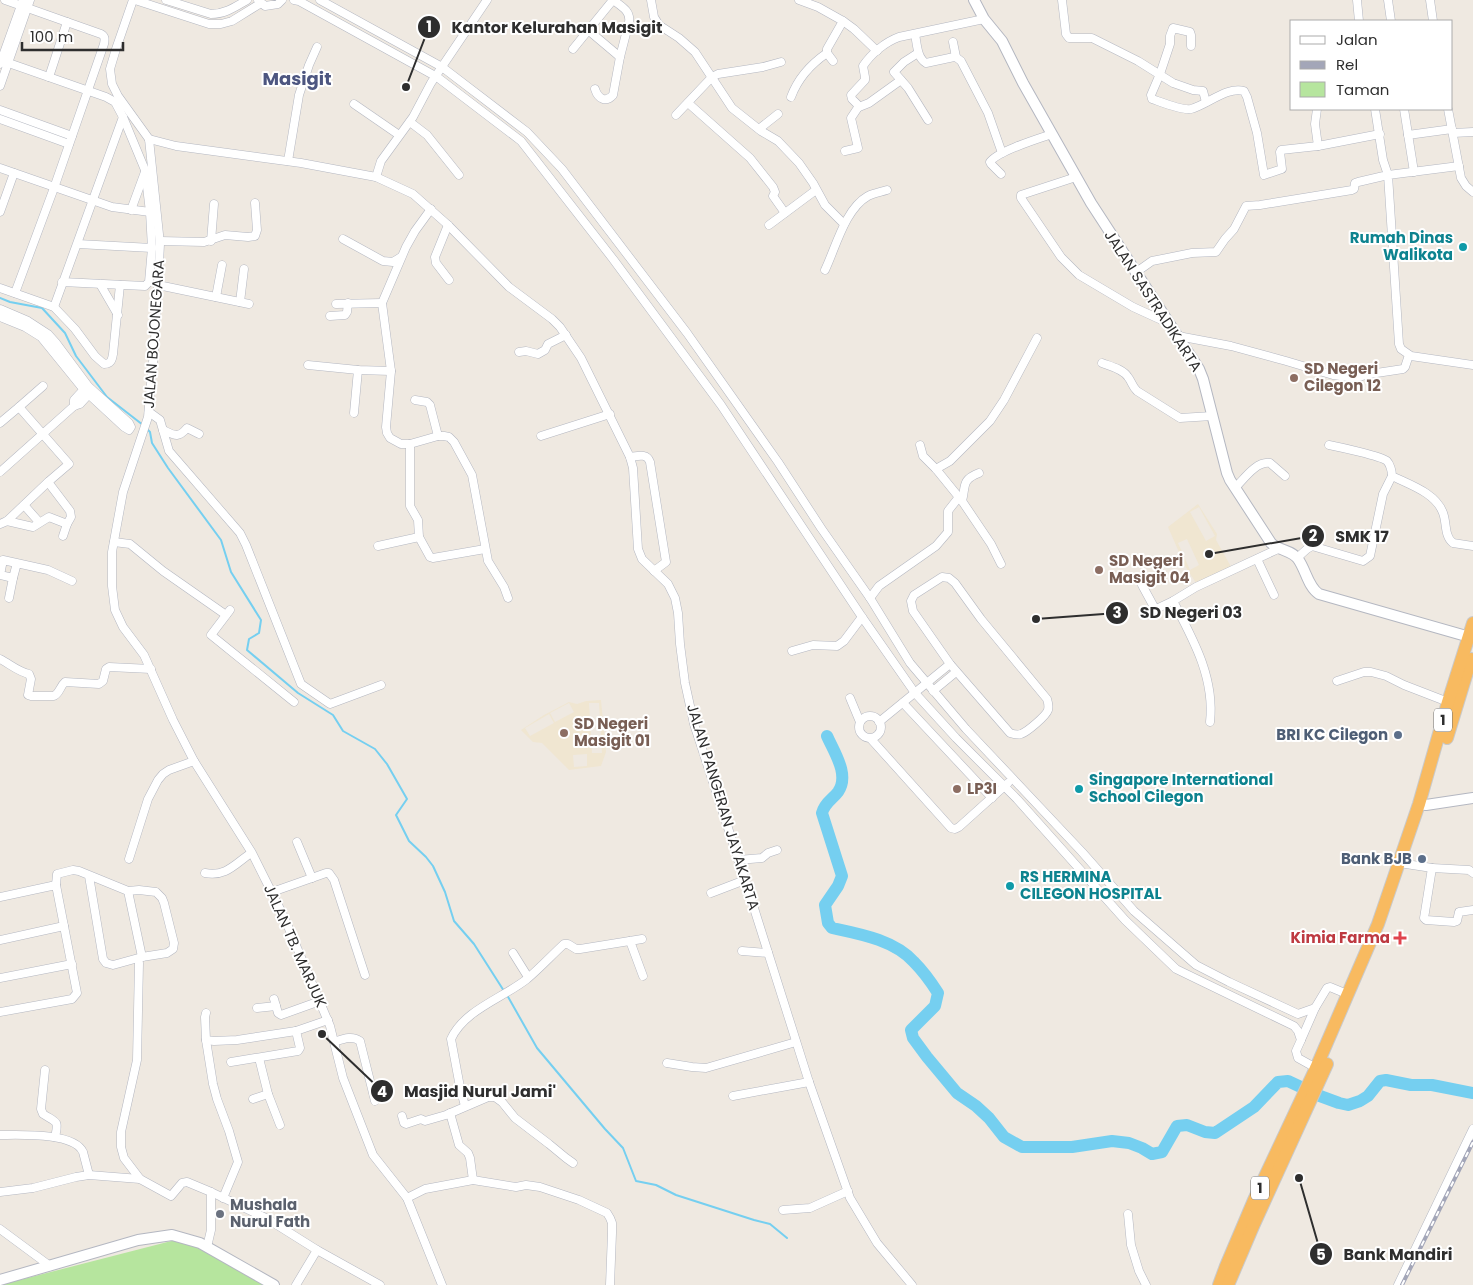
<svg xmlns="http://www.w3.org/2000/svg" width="1473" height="1285" viewBox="0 0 1473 1285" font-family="Poppins,sans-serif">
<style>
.education{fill:#f0e6d1;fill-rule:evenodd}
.green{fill:#b6e59e}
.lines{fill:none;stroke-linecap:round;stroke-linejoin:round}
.stream{stroke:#75cff0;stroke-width:2}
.river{stroke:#75cff0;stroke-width:12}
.minor-casing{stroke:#b4b7c1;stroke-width:9}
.tertiary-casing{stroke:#b4b7c1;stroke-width:12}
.trunk-casing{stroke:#c9c9c9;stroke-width:14}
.minor{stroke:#fff;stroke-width:8}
.tertiary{stroke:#fff;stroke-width:10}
.trunk{stroke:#f8ba60;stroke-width:12}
.rail-casing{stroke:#a3a6b8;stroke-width:4}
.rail{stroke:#fff;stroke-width:2;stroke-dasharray:5.5;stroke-linecap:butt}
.culture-dot{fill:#0f9aa8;stroke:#fff;stroke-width:2}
.education-dot{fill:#8d6e63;stroke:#fff;stroke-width:2}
.service-dot{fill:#5c6f8a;stroke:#fff;stroke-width:2}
.health-dot{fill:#e0444e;stroke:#fff;stroke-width:2}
.worship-dot{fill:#6b7280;stroke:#fff;stroke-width:2}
.labels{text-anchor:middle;stroke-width:4;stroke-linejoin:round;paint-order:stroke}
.shield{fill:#fff;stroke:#6d6d6d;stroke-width:1}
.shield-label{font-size:14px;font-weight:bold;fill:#2e2e2e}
.culture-label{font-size:15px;font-weight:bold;fill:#0d838f;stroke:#fff;text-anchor:start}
.street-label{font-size:15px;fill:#2e2e2e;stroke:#fff}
.education-label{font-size:15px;font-weight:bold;fill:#785e54;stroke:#fff;text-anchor:start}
.service-label{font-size:15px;font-weight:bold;fill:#4e5e75;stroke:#fff;text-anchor:end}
.health-label{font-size:15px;font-weight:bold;fill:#be3a42;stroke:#fff;text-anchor:end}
.worship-label{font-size:15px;font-weight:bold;fill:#5b616d;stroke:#fff;text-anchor:start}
.quarter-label{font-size:18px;font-weight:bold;fill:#4d5680;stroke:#fff}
.leader{fill:none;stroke:#2e2e2e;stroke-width:2}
.callout-dot{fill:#2e2e2e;stroke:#fff;stroke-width:2}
.mark-label{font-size:15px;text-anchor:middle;font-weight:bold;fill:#fff}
.callout-label{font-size:16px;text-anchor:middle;font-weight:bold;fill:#2e2e2e;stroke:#fff;stroke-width:4;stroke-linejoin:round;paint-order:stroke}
</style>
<rect width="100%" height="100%" fill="#efe9e1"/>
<g class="education">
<path d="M1198 504 1217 534 1216 540 1234 572 1198 586 1185 566 1168 527ZM1199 507 1215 536 1206 541 1190 512ZM1187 539 1199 565 1190 570 1178 543Z"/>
<path d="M601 700 606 752 601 766 569 770 542 743 533 742 521 730 544 715 569 702 577 704 586 701ZM569 703 574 712 555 722 550 713ZM589 703H599L602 753H592ZM549 714 554 723 530 736 525 728ZM587 754V766L574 767 573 755Z"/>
</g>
<polygon class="green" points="183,1238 268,1285 0,1285"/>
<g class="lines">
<g class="stream">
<polyline points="0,298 10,302 42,308 65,333 76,356 107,397 143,425"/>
<polyline points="147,429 150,432 152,443 168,468 221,540 231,572 261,620 259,633 249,639 247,650 298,693 333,715 343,731 375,749 387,764 407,799 396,815 409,841 426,857 433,866 445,892 454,921 474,944 504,991"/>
<polyline points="507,995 537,1048 605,1129 623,1148 636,1181 656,1185 676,1195 754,1220 770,1224 787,1238"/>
</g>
<path class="river" d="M827 736C834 752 850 775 838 792 832 800 825 802 822 813L842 876 838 886 825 905 828 923 832 928C860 934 894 940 914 962 923 971 931 982 938 993L935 1006 911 1030 913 1038 927 1057 957 1093 976 1106 989 1118 1004 1137 1022 1147H1072L1112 1141 1129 1143 1142 1148 1152 1154 1162 1152 1177 1126 1187 1125 1205 1132 1215 1133 1254 1107 1278 1082 1288 1081 1320 1096 1339 1103 1348 1105 1360 1101 1368 1096 1380 1081 1386 1080 1411 1085H1432L1473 1093"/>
<g class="minor-casing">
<g id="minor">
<polyline points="5,0 67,22 49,77"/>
<polyline points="133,0 116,49 110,69 112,84 118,96 149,139 160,244 155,340 148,417 123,492 112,552 112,586 115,610 123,627 144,655 173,720 194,761 252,853 284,917 330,1026 343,1078 373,1155 407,1198 442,1285"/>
<polyline points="135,0 209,24 221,24 232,21 261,3"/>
<path d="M166 0 211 14C225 14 235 7 247 0"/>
<polyline points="258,0 265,6 278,4 282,0"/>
<polyline points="294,0 299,1 437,77 521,141 613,259 721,405 862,617 915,693 956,738 1017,799 1125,920 1176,969 1294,1026 1298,1031 1301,1040 1296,1051 1298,1058 1316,1068"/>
<polyline points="320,0 442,67 527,132 562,169 687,333 778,462 821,528 870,598 910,663 966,729 1082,852 1134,911 1196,965 1229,982 1298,1014 1315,1008 1327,988 1330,987 1347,994"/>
<polyline points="651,0 654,17 659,25 679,38 695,52 732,108 761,131 778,141 799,163 813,183 825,205 844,224"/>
<polyline points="799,0 818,7 843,21 827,49 827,53 833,61"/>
<polyline points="1062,0 1066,34 1069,38 1092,38 1138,61 1173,83 1193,90 1203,91 1206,102"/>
<polyline points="1357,0 1359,21"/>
<polyline points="1388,0 1391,21"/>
<polyline points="1430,0 1433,21"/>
<polyline points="843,21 854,29 877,51"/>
<polyline points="588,30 620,57"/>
<path d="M915 34C917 44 917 58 926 63L954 57 957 58 961 61 988 113 1002 153"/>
<polyline points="953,42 956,57"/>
<path d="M1191 46V35L1190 32 1173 28 1170 36V44L1160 74 1151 95 1152 99C1161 102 1183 111 1191 109 1207 105 1227 86 1244 91L1247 97 1257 133 1264 175 1282 169 1280 152 1281 150 1318 146"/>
<polyline points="573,49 613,0"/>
<polyline points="918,53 904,62 894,72 908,88 928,120"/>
<polyline points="0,60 106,97 115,102 123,117 145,170 150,212 152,248 78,244"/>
<polyline points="0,64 23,0"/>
<polyline points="0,86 30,0"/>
<path d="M595 89C598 99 606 103 613 95L620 57 629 22C631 11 621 6 613 0"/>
<path d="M791 97C798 78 811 64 827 53"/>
<polyline points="688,103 750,158 773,187 775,192 773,196 785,213"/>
<polyline points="354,104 399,135"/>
<polyline points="859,107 869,103 901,80"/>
<polyline points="1317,109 1315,124 1318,146 1380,134"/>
<polyline points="1404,109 1414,172"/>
<polyline points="1448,109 1461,178 1466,186 1473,192"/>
<polyline points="0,110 72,136"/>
<polyline points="676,115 712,77 718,74 763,67 781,62"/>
<polyline points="0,119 69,144"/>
<polyline points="410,122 427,135 459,175"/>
<polyline points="759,129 778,114"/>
<polyline points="1453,133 1473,132"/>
<polyline points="1408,135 1452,129"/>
<polyline points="149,139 176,146 301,163 376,177 413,194 448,225 509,287 552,319 560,327 581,358 630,457 633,468 638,549 642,559 668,584 675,598 678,613 680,644 685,683 694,724 747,886 809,1082 850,1198 877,1243 912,1285"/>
<path d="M845 151 858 148 851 118 859 106 852 99 851 95 865 80V77L863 66C871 54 885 42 899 37L984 19"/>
<polyline points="288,161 299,95 309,65 317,47"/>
<polyline points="1459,166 1388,175 1399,344 1401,349 1411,356 1473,365"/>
<polyline points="0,168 112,207 150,212"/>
<path d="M1001 174 991 164 990 162C998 151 1037 139 1052 134"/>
<polyline points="376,177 381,161 413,117 431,83 487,0"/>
<polyline points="1076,177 1021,195 1021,198 1061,257 1079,275 1133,307 1168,323"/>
<polyline points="431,209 415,231 406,247 382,303 391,371 386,427 387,433 390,438 401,444 410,444 438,436 444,436 449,437 454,442 472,475 488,561 504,587 508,598"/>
<polyline points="131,210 145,172"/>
<polyline points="0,212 14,173"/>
<polyline points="448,225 435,257 436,263 449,280"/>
<polyline points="769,225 816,190"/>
<polyline points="343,239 383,261 393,262 401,257"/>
<polyline points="160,241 204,242 225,235 248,237 255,236 257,230 255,203"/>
<polyline points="211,241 214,204"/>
<path d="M825 270C836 247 845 209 868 196 874 193 881 192 887 190"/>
<polyline points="1135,273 1152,261 1192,253 1216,252 1225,239 1234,229 1246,206 1260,205 1352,190 1354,189 1355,183 1358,182 1388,175 1383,160 1375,109"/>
<polyline points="62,282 145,286 149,282 152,248"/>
<polyline points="100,284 118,315"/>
<polyline points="158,285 249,304"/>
<path d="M0 288 54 307 75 329 95 356 104 364C111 364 112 360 113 354L120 285"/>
<path d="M15 293 54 188 104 44C105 39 105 36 101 34L67 22"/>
<polyline points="216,297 222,265"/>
<polyline points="240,302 244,269"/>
<polyline points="336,304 382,303"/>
<polyline points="54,307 123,117"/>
<polyline points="0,309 28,321 48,334 56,343 88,386 129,423 131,427 129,430 124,427 84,390 41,337 25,327 0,317"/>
<polyline points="330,316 345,315 347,312 348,303"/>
<polyline points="1178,336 1231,346 1286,361 1333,375 1355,378 1370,374 1403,369 1405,367 1409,355"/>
<polyline points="519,352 526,351 538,354 545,350 548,344 566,335"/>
<path d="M1102 363C1110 366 1123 369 1128 377 1132 382 1132 386 1137 391L1180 418 1212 416"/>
<polyline points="308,365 358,370 391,371"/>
<polyline points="415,400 427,402 430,405 438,436"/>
<polyline points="74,406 74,400 86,387"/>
<polyline points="19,407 43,386"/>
<polyline points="149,412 160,420 169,451 240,533 246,545 301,684 330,704 381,685"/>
<polyline points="354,413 358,370"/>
<polyline points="0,423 19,407 69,464 48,482 7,521 0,524"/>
<path d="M163 430C174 435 178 439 187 428L199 434"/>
<polyline points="541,436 610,414"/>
<polyline points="410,444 410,506 418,520 419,537 430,557 433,558 485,549"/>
<polyline points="920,445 923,456 936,469 962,501 991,544 1001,564"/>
<path d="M1329 445C1339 447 1381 456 1387 461 1390 464 1392 471 1392 476 1410 485 1436 493 1443 513 1447 523 1444 536 1453 543L1473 546"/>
<path d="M630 457C638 456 647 453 650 462L666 562 654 571"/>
<polyline points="936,469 950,461 990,421 1004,400 1037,338"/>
<polyline points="0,472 74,406 80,404 91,392"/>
<path d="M1235 488C1244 479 1256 461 1270 463L1285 476"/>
<path d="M962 501C966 486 961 480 979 473"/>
<polyline points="24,505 39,522"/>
<polyline points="7,521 33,527 49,517 67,524 71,517 70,511 48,482"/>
<polyline points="63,536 67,524"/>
<polyline points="114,542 130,544 163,571 226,615"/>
<polyline points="378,546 419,537"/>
<polyline points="1297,558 1307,549 1312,546 1363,561 1370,556 1383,494 1392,476"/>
<polyline points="1257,559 1274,595"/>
<polyline points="17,563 13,578 0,575 3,560 48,570 72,581"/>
<path d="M942 577 949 578 955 583 981 619 1047 699C1048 702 1049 706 1048 710 1046 716 1027 732 1021 734 1017 735 1013 734 1010 733L950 664 913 611 911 601 914 595Z"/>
<polyline points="1142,585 1154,607 1156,609 1173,601 1196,587 1278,549"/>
<polyline points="9,598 13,578"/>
<polyline points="870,598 879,586 936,546 948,532 948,511 959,497"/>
<path d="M1173 601C1193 639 1215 678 1210 722"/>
<polyline points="230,610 211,635 294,702"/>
<polyline points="792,651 813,645 837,646 844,641 862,617"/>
<path d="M0 659C10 664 17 671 29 674L31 679 28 695 31 696H54C60 693 60 686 65 682L99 684 103 681 106 669 109 667 151 669"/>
<polyline points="1337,681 1364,672 1371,672 1386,676 1404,685 1448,702"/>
<polyline points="933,691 956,672"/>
<polyline points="850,698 860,722"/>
<polyline points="903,703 992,798"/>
<circle cx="870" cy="727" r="11"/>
<polyline points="879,722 950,664"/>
<polyline points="870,738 951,828 955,829 959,827 1008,783"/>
<polyline points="297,842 312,878"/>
<polyline points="129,859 148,799 158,780 163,774 169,770 194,761"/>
<polyline points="738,860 762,858 768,853 777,850"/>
<polyline points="1406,864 1432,868 1425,912 1424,918 1426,920 1454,922 1457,921 1459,912 1473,910"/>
<polyline points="1432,868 1469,870 1473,873"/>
<path d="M205 873C226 877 235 864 251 853"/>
<polyline points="56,885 57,874 73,870 79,871 128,891 139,890 156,892 162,898 164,903 174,943 173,949 167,953 142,957 113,965 106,963 103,959 89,876"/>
<polyline points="128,891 142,957"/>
<polyline points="272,892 326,873 329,873 334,880 365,975"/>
<polyline points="711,893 745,880"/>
<polyline points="0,897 56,885 77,993 72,999 0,1012"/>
<polyline points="0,940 64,926"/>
<polyline points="630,941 643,976"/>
<polyline points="742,951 768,953"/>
<polyline points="513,953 528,977"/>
<polyline points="139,963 137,1060 121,1132 121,1147 124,1158 140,1179"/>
<polyline points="0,978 72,964"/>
<polyline points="274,999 278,1013 281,1015 320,1001"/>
<polyline points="257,1008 276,1006"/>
<polyline points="206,1013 205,1017 206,1040 214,1041 237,1040 296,1031 328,1020"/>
<polyline points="206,1040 213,1084 217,1099 229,1131 238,1162 223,1198"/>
<polyline points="1301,1040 1315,1008"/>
<path d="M334 1042C343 1039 352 1035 360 1041L375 1101"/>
<polyline points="259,1058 268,1094 280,1125"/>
<polyline points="231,1062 298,1051 300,1048 296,1031"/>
<polyline points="667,1063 692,1067 706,1068 796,1042"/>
<path d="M45 1070 41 1109 43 1114C57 1123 59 1120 55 1137"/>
<polyline points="733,1096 809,1082"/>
<polyline points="253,1099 268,1094"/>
<path d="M465 1106 460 1087 451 1039C464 1010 503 998 527 979 540 968 552 955 564 944H568L576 949H580L642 939"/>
<polyline points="450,1113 459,1145 468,1153 470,1158 473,1180"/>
<polyline points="402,1116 404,1123 406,1124 421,1119 425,1121 446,1115 488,1097 495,1097 502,1102 515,1118 549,1144 566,1158 573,1163"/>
<path d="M0 1135C19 1135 74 1132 83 1152L89 1175"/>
<polyline points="0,1192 33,1188 76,1177 89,1175 140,1179 171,1196 182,1183 187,1182 211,1192 266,1218 317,1250"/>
<polyline points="407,1198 425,1189 473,1180 516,1187 526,1185 540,1187 579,1200 607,1213 610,1218 612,1223 612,1233 610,1285"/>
<polyline points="783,1210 810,1208 848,1191"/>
<polyline points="1128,1214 1131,1245 1139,1271 1146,1285"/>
<polyline points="0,1229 50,1266"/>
<polyline points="207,1247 211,1230 211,1192"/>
<polyline points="296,1285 317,1250 380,1285"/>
<polyline points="1398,1285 1473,1129"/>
</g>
</g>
<g class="tertiary-casing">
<g id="tertiary">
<path d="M974 0 984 19 1002 41 1023 83 1091 203 1199 369 1203 379 1227 473 1230 480 1271 543C1279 551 1292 550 1298 559 1306 570 1308 587 1319 594L1473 638"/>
<polyline points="1419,804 1426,805 1473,798"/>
<polyline points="0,1280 138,1240 172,1235 200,1243 274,1285"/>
</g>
</g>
<g class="trunk-casing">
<g id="trunk">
<polyline points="1447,738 1471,659"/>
<polyline points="1219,1285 1226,1266 1254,1200 1316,1068 1378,924 1419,804 1448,702 1473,623"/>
<polyline points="1228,1285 1254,1224 1327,1064"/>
</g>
</g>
<use href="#minor" class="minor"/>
<use href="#tertiary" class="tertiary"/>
<use href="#trunk" class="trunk"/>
<g class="rail-casing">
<polyline id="rail" points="1402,1285 1473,1142"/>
</g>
<use href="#rail" class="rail"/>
</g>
<g class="culture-dot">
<circle cx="1463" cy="247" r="5"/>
<circle cx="1079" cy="789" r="5"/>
<circle cx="1010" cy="886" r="5"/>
</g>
<g class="education-dot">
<circle cx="1294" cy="378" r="5"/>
<circle cx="1099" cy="570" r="5"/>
<circle cx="564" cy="733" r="5"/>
<circle cx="957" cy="789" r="5"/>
</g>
<g class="service-dot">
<circle cx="1398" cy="735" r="5"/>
<circle cx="1422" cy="859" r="5"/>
</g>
<path class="health-dot" d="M1397.5 930.5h5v5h5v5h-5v5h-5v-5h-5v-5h5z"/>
<circle class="worship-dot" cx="220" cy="1214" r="5"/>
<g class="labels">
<g class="shield">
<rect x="1434" y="708.5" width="18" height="23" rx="4"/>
<rect x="1251" y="1176.5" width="18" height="23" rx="4"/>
</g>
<g class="shield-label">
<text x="1443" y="725">1</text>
<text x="1260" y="1193">1</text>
</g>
<g class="culture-label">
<text x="1453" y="243" text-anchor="end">Rumah Dinas<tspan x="1453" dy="17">Walikota</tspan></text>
<text x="1089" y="785">Singapore International<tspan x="1089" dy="17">School Cilegon</tspan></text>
<text x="1020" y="882">RS HERMINA<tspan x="1020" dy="17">CILEGON HOSPITAL</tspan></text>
</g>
<g class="street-label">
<text transform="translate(1153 301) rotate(57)" y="5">JALAN SASTRADIKARTA</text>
<text transform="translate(154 334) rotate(-86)" y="5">JALAN BOJONEGARA</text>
<text transform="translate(723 807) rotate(73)" y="5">JALAN PANGERAN JAYAKARTA</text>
<text transform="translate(295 946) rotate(66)" y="5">JALAN TB. MARJUK</text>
</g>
<g class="education-label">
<text x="1304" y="374">SD Negeri<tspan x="1304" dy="17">Cilegon 12</tspan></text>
<text x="1109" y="566">SD Negeri<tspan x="1109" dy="17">Masigit 04</tspan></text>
<text x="574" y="729">SD Negeri<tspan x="574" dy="17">Masigit 01</tspan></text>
<text x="967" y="794">LP3I</text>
</g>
<g class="service-label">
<text x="1388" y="740">BRI KC Cilegon</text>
<text x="1412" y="864">Bank BJB</text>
</g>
<g class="health-label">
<text x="1390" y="943">Kimia Farma</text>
</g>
<g class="worship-label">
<text x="230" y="1210">Mushala<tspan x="230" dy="17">Nurul Fath</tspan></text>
</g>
<g class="quarter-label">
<text x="297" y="85">Masigit</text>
</g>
</g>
<path class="leader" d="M406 87L429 27M1209 554L1313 536M1036 619L1117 613M322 1034L382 1091M1299 1178L1321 1254"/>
<g class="callout-dot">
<circle cx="406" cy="87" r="5"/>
<circle cx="1209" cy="554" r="5"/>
<circle cx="1036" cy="619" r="5"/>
<circle cx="322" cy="1034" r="5"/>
<circle cx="1299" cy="1178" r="5"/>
<circle cx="429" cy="27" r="12"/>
<circle cx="1313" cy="536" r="12"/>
<circle cx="1117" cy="613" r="12"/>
<circle cx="382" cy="1091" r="12"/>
<circle cx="1321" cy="1254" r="12"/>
</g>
<g class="mark-label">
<text x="429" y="32">1</text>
<text x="1313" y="541">2</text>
<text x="1117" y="618">3</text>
<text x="382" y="1097">4</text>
<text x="1321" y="1260">5</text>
</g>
<g class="callout-label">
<text x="557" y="33">Kantor Kelurahan Masigit</text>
<text x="1362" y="542">SMK 17</text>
<text x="1191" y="618">SD Negeri 03</text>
<text x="480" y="1097">Masjid Nurul Jami'</text>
<text x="1398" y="1260">Bank Mandiri</text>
</g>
<rect x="1290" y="20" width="162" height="90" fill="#ffffff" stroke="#ababab"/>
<rect x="1300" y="36" width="25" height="8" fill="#ffffff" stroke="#ababab"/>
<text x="1336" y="45" font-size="15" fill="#2e2e2e">Jalan</text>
<rect x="1300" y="61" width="25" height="8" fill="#a3a6b8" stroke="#ababab"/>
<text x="1336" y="70" font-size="15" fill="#2e2e2e">Rel</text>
<rect x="1300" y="82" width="25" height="15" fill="#b6e59e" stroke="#ababab"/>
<text x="1336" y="95" font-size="15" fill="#2e2e2e">Taman</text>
<path d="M22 42v8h101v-8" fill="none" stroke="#2e2e2e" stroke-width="2.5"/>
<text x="30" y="42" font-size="15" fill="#2e2e2e" stroke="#ffffff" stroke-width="4" paint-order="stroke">100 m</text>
</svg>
